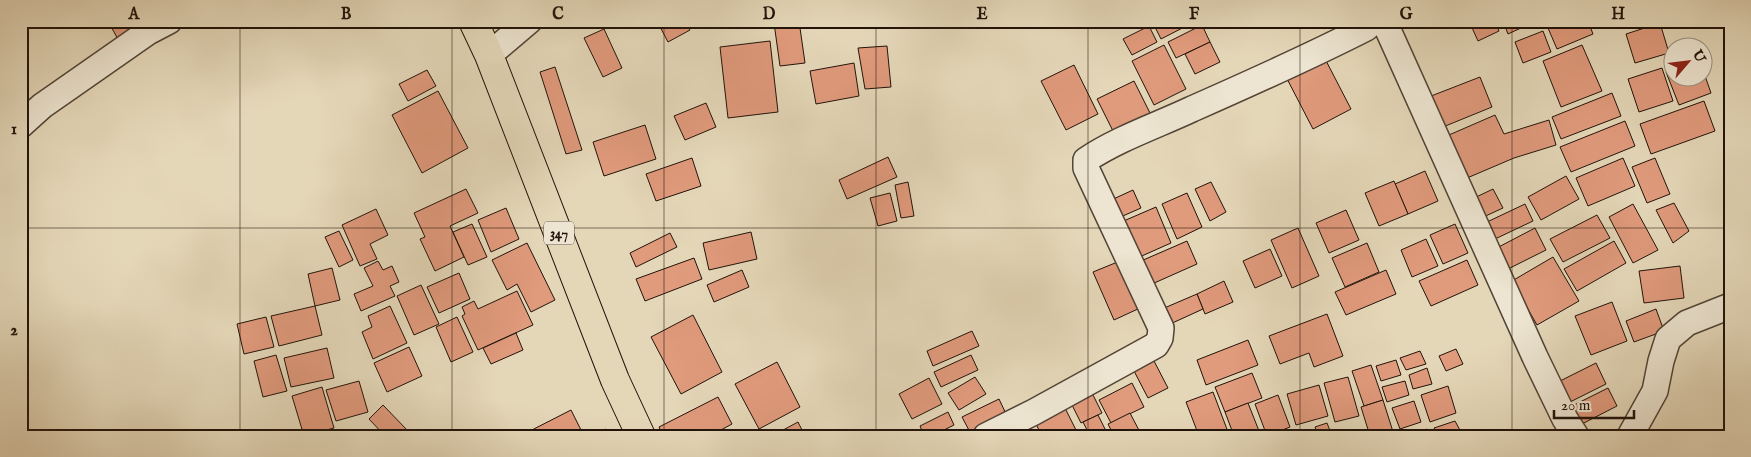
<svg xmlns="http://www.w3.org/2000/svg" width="1751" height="457" viewBox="0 0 1751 457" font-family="'IM FELL English',serif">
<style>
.building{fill:#e09a7c;stroke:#21130a}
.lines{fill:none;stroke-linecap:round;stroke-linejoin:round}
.minor-casing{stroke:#524436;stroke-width:28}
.primary-casing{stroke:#21130a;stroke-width:30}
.minor{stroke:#ede5d1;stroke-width:25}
.primary{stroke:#e4d7b8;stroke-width:28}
.grid{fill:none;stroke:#21130a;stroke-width:1;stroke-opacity:0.55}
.labels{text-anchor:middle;stroke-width:4;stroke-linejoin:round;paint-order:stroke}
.shield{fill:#ede5d1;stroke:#5e5246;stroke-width:1}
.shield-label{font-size:14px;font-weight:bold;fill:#21130a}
.neatline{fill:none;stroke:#21130a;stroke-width:2}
.grid-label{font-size:16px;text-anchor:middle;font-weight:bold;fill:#21130a}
</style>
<rect width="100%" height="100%" fill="#e4d7b8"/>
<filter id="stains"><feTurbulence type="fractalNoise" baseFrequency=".004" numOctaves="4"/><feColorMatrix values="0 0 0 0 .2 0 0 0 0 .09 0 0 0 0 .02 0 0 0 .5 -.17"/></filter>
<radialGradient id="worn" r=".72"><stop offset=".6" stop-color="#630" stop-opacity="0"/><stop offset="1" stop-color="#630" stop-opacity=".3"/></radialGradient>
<g class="building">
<polygon points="108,21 162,21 120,43"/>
<polygon points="657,21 685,21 690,30 668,42"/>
<polygon points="786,21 799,21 805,63 780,66 774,23"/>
<polygon points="1152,21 1196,21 1161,39"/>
<polygon points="1469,21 1495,21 1499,31 1478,41"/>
<polygon points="1503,21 1536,21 1508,34"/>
<polygon points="1564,21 1588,21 1593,34 1557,49 1548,28"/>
<polygon points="1660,23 1669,53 1635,63 1626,34"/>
<polygon points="1202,25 1210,42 1176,58 1168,42"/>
<polygon points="1149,26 1157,42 1132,55 1123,39"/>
<polygon points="604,29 622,68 603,77 584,38"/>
<polygon points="1543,31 1551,52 1523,63 1515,42"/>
<polygon points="770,41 778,112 728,118 720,47"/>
<polygon points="1210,42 1220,62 1195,74 1185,54"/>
<polygon points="1164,45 1186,89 1154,105 1132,61"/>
<polygon points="1582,45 1602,91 1561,107 1543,61"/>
<polygon points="887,46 891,87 865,89 858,48"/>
<polygon points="1322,53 1351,109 1313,129 1284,73"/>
<polygon points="854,63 859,96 816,104 810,71"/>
<polygon points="1074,65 1098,114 1066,130 1041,81"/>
<polygon points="555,67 582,150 566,154 540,72"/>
<polygon points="1662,68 1673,101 1639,112 1628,79"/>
<polygon points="1674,69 1674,78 1704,78 1704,73 1711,93 1679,105 1666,72"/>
<polygon points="427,70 436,86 408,101 399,84"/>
<polygon points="1480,77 1492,107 1438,129 1426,98"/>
<polygon points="1134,81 1151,115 1114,133 1097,99"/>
<polygon points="438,91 468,148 422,173 392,115"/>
<polygon points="1612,93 1621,116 1561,139 1552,117"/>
<polygon points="1704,101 1715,131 1651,154 1640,124"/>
<polygon points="706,103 716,127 685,140 674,116"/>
<polygon points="1495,115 1504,134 1549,120 1556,145 1514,158 1460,181 1442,138"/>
<polygon points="1625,121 1635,146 1571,172 1560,147"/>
<polygon points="645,125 656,159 604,176 593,142"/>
<polygon points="888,157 897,177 847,199 839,180"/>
<polygon points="692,158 701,186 656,201 646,174"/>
<polygon points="1623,158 1635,186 1588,206 1576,178"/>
<polygon points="1655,158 1670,194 1647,203 1632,167"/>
<polygon points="1425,171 1438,201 1408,214 1395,184"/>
<polygon points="1566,176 1579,199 1541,220 1528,197"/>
<polygon points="1394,181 1408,214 1379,226 1365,193"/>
<polygon points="908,182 914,216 901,218 895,185"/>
<polygon points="1211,182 1226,212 1210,221 1195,189"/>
<polygon points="466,189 478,213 450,226 464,257 435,271 420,239 425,237 414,213"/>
<polygon points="1493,189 1503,208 1479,219 1470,200"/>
<polygon points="1133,190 1141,208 1116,219 1109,201"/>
<polygon points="890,193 897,221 878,226 870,198"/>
<polygon points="1187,193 1202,227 1177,239 1162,204"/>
<polygon points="1674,203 1689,231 1673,243 1656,210"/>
<polygon points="1525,204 1533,221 1495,239 1487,222"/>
<polygon points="1633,204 1658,250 1633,263 1609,217"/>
<polygon points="1156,207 1171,243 1135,259 1119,223"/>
<polygon points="506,208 519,239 491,252 478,220"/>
<polygon points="376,209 388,235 370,244 377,259 360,266 342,225"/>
<polygon points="1346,210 1359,240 1329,253 1316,223"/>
<polygon points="1597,215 1610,238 1563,262 1550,239"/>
<polygon points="472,224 487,257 468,265 453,232"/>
<polygon points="1455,224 1468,253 1443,264 1430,235"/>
<polygon points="1298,228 1319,276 1292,288 1271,240"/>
<polygon points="1535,228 1546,250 1502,272 1491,251"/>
<polygon points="339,231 353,260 339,267 325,237"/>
<polygon points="751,232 757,259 709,270 703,243"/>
<polygon points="670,233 677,247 636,267 630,253"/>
<polygon points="1426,239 1438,266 1412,277 1401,250"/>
<polygon points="1187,241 1197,264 1152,284 1141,261"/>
<polygon points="1614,241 1626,263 1577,291 1564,269"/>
<polygon points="527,243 555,300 531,312 517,284 507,290 492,260"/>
<polygon points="1367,243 1379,272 1345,287 1332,258"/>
<polygon points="1270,249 1282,276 1255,288 1243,261"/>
<polygon points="1553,257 1579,301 1537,325 1512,281"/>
<polygon points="694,258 702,279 645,301 636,279"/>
<polygon points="1467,260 1478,285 1431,306 1419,281"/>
<polygon points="378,261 383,270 392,266 399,282 390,286 395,296 361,311 354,294 373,286 364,268"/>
<polygon points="1120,261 1140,308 1114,320 1093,272"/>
<polygon points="1680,266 1684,298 1644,303 1639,271"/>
<polygon points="332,268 340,300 315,306 308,274"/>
<polygon points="742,270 749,287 714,302 707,285"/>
<polygon points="1386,270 1396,294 1346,315 1335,292"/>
<polygon points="459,273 470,299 439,313 427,287"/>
<polygon points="1224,281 1233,302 1205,314 1197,294"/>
<polygon points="421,285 439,324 414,335 397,296"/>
<polygon points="517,291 533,325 478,350 462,316 465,314 462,307 474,301 478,309"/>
<polygon points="1197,294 1203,309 1168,325 1162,309"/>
<polygon points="1612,302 1627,341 1591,355 1575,316"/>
<polygon points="315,306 322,335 279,346 271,316"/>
<polygon points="390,306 407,343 373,359 362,332 372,327 368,316"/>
<polygon points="1656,309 1664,331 1634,342 1626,321"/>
<polygon points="1327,314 1343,356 1314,367 1309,353 1280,364 1269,336"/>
<polygon points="693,315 722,372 681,394 651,337"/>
<polygon points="266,317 274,347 244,354 237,324"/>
<polygon points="457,317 473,352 451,362 436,327"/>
<polygon points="972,331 979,346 933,366 927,351"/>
<polygon points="516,333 523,350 491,364 483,348"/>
<polygon points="1248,340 1258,365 1206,385 1197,360"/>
<polygon points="409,347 422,376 387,392 374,363"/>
<polygon points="327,348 334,378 291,387 284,358"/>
<polygon points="1456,349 1463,364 1446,371 1439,356"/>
<polygon points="1420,351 1426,364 1406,370 1400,358"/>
<polygon points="276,355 287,391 263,397 254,361"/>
<polygon points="971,355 978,370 941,387 934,372"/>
<polygon points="1396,360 1401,375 1381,381 1376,366"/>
<polygon points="1154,361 1168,388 1148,398 1134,371"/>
<polygon points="777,362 800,407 759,429 735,384"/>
<polygon points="1596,363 1606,384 1568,403 1558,382"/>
<polygon points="1371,365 1383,400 1364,406 1352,371"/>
<polygon points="1427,368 1432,384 1413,389 1409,375"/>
<polygon points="1252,373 1262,398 1225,412 1215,387"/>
<polygon points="975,377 986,394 959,410 948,393"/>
<polygon points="1348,377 1359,416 1335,422 1324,383"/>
<polygon points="929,378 942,404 912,419 899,394"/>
<polygon points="359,381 368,412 336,421 326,390"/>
<polygon points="1405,381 1409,395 1387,402 1382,387"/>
<polygon points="1132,383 1144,407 1111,423 1099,400"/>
<polygon points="1319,385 1328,416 1296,425 1287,394"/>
<polygon points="1448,386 1456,413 1430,422 1421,395"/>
<polygon points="322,387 334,428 304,436 292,396"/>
<polygon points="1608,388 1617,406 1578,426 1568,408"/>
<polygon points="1091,391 1102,413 1081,423 1070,401"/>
<polygon points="1213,392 1228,432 1217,436 1199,436 1186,402"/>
<polygon points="1278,395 1290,427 1267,436 1255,404"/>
<polygon points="718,397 732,424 710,436 663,436 659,427"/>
<polygon points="999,399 1008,418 972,436 962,417"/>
<polygon points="1383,400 1394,435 1370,436 1361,407"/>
<polygon points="1414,401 1421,422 1400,429 1392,408"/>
<polygon points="1248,403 1261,436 1234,436 1225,412"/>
<polygon points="383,405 407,430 400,436 385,436 369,419"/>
<polygon points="1065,408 1079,436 1042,436 1036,424"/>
<polygon points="571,410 584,436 525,436 524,434"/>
<polygon points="948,412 954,425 932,436 924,436 920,426"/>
<polygon points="1130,413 1142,436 1114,436 1108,424"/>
<polygon points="1098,415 1108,435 1090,436 1083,422"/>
<polygon points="1455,421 1461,432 1453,436 1438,436 1434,428"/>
<polygon points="798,422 805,436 772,436"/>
<polygon points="1327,423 1332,436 1318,436 1315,427"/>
<polygon points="606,429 609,436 592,436"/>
<polygon points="1427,429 1429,436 1408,436"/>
<polygon points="1304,430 1306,436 1283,436"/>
</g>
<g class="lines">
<g class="minor-casing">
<g id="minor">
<polyline points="1384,21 1535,357 1565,419 1576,436"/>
<polyline points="489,55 529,21"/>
<polyline points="21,125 42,106 148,32 169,21"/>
<path d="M986 436 1034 412 1156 345 1160 338 1161 328 1086 168V160C1117 139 1158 125 1192 109 1251 83 1309 57 1366 28L1374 21"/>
<polyline points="1630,436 1655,391 1661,361 1668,339 1687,323 1730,306"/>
</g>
</g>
<g class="primary-casing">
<polyline id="primary" points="473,21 489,55 615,380 641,436"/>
</g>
<use href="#minor" class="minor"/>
<use href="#primary" class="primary"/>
</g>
<path class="grid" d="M240 21V436M452 21V436M664 21V436M876 21V436M1088 21V436M1300 21V436M1512 21V436M21 228H1730"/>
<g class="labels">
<rect class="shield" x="544" y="221.5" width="30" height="23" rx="4"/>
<g class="shield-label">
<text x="559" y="238">347</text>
</g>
</g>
<rect width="1751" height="457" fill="none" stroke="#e4d7b8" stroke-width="55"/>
<g transform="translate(1688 62) rotate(62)"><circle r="24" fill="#ede5d1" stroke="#9b9181"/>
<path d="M0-4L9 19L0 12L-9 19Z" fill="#8f2418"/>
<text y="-8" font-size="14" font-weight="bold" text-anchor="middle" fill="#21130a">U</text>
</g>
<path d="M1554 410v8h80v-8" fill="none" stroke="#21130a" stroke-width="2.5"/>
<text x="1561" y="410" font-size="15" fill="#21130a" stroke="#ede5d1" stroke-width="4" paint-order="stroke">20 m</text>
<rect x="28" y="28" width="1696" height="402" class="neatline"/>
<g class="grid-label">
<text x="134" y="19">A</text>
<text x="346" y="19">B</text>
<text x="558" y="19">C</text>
<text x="769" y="19">D</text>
<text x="982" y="19">E</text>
<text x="1194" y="19">F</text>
<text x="1406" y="19">G</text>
<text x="1618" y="19">H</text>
<text x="14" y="134">1</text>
<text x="14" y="335">2</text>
</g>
<rect width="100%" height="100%" filter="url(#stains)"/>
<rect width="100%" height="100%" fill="url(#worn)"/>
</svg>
